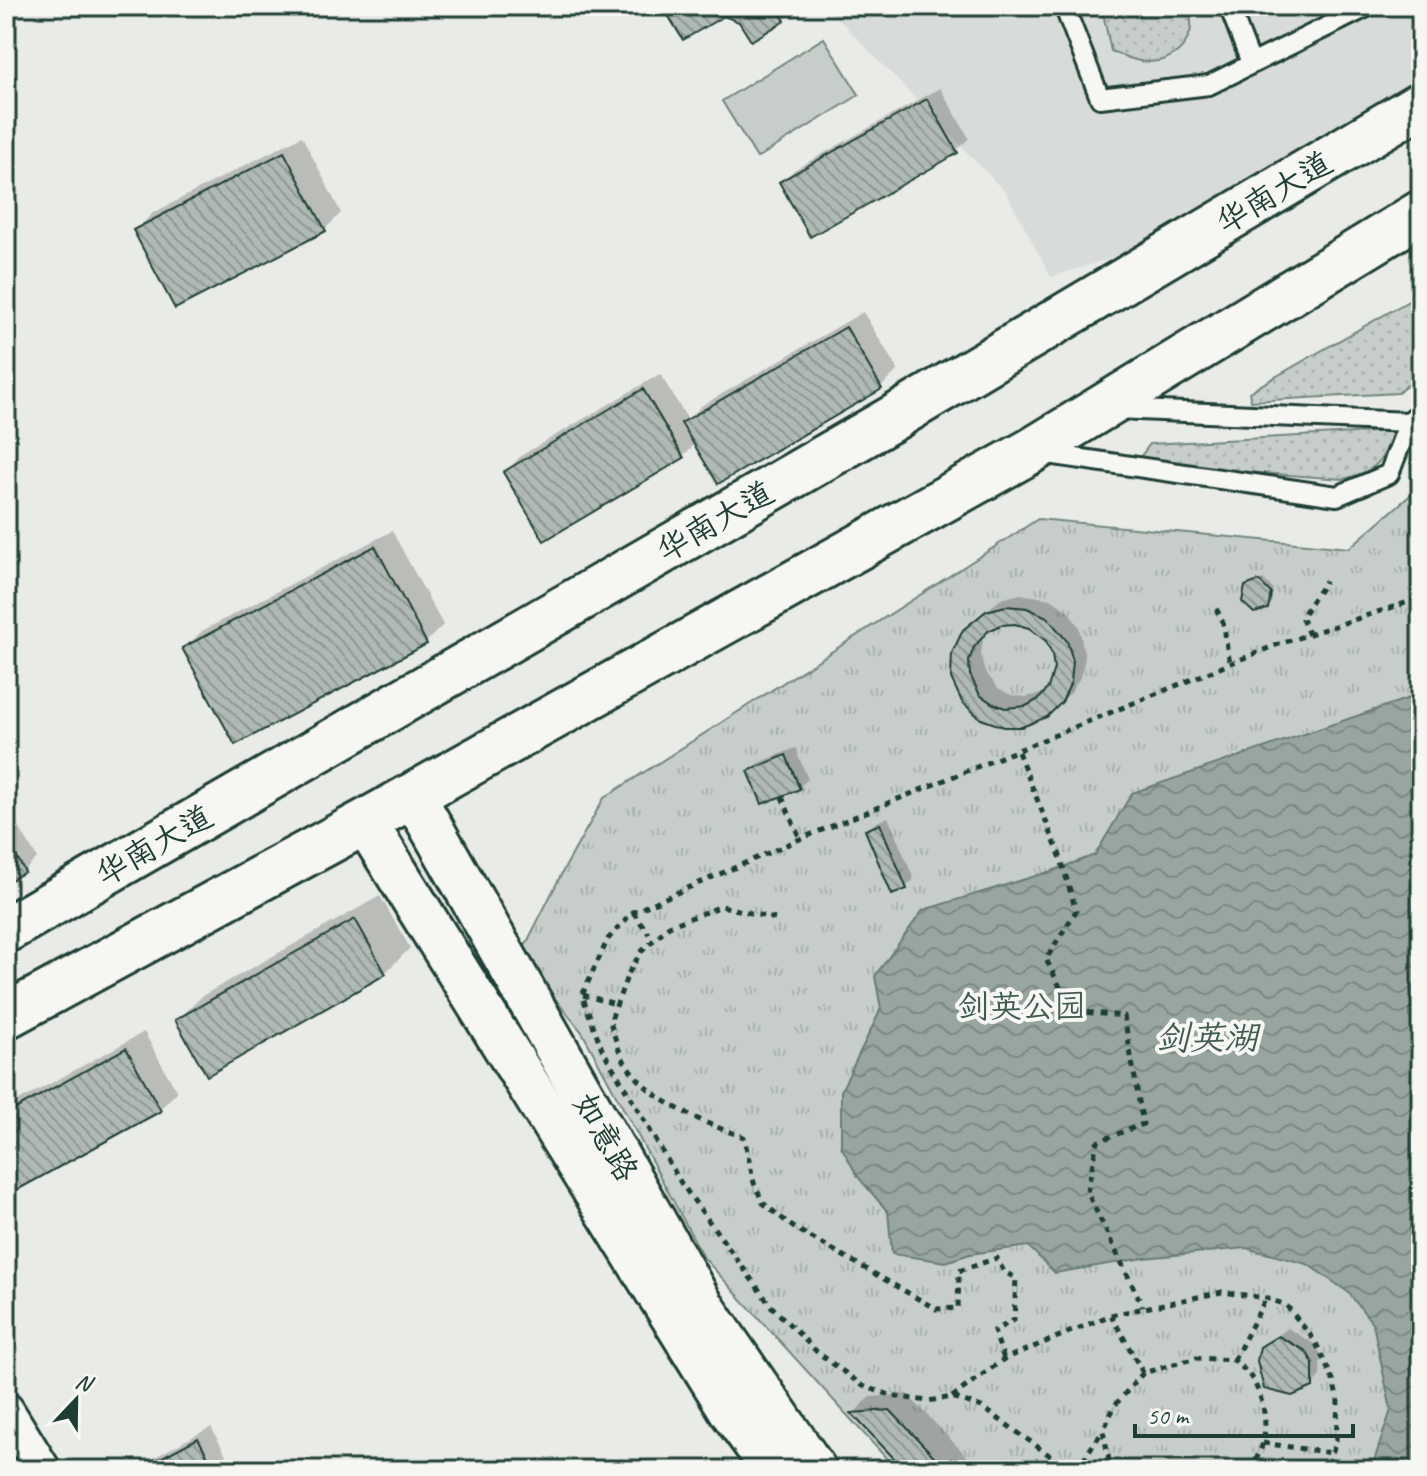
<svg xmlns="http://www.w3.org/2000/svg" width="1427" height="1476" viewBox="0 0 1427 1476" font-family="Caveat,'LXGW WenKai TC',sans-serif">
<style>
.built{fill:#d8dcd8}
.grass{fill:url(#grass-dots);stroke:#73867e;stroke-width:2}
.park{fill:url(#park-tufts);stroke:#73867e;stroke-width:2}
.pitch{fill:#c7cec9;stroke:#73867e;stroke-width:2}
.water{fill:url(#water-waves);stroke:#687c75;stroke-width:2}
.shadow{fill:#0003;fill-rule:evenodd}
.building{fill:url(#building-back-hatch);stroke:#1f3d34;stroke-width:2;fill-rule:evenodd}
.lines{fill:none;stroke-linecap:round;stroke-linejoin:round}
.service-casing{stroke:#1f3d34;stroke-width:24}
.minor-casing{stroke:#1f3d34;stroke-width:40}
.tertiary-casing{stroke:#1f3d34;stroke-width:48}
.primary-casing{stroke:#1f3d34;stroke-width:50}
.path{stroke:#1f3d34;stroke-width:5;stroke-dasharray:6 6;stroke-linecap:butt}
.service{stroke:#f6f6f2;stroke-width:18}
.minor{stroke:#f6f6f2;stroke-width:34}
.tertiary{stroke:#f6f6f2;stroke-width:42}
.primary{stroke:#f6f6f2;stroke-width:44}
.labels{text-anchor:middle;stroke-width:8;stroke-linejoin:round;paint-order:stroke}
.street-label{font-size:32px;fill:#1f3d34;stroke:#f6f6f2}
.park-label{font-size:32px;fill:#415a52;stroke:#f6f6f2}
.water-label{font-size:34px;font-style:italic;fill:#445c54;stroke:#f6f6f2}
</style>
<defs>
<pattern id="grass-dots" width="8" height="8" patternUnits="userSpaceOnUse" patternTransform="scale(2)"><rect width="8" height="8" fill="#c7cec9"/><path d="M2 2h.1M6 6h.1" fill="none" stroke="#aab2ad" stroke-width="1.8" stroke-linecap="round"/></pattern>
<pattern id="park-tufts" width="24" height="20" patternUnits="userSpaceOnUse" patternTransform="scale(2)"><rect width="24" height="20" fill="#c7cec9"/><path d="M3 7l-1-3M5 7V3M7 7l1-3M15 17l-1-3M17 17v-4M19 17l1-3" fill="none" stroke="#aab2ad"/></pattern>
<pattern id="water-waves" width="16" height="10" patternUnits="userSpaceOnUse" patternTransform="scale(2)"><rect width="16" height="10" fill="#99a6a0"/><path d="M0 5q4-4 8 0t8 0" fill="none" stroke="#7c8883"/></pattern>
<pattern id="building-back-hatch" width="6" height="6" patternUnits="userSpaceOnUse" patternTransform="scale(2)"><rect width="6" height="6" fill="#b0bab5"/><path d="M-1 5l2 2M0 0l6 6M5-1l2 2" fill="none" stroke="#8f9894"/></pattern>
</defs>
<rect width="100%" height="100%" fill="#e9ebe7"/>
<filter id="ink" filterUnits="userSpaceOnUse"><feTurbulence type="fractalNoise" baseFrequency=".0125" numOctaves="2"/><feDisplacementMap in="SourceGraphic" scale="16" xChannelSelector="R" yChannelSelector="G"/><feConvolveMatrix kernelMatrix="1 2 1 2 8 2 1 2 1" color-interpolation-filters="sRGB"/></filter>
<g filter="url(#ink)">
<polygon class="built" points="826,6 1421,6 1421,88 1245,217 1051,277 1007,194"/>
<g class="grass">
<path d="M1137 6H1187C1200 36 1179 61 1148 62 1135 62 1122 55 1111 51L1103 13Z"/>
<polygon points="1421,294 1421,373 1398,393 1251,401 1249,392"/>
<path d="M1393 431C1382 463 1377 471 1343 479L1150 465 1141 456 1150 444Z"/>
</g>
<polygon class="park" points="1421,486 1421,1470 897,1470 704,1258 582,1032 520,956 563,871 604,798 1038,519 1349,548"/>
<polygon class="pitch" points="824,38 859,95 757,158 722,101"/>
<polygon class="water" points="1421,694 1421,1470 1371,1470 1391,1410 1373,1324 1348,1292 1307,1264 1246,1248 1144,1258 1055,1273 1028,1246 970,1254 946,1262 892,1254 888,1212 858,1177 841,1146 841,1091 881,1009 875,976 923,910 1052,871 1095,855 1132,793"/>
<g class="shadow">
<polygon points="681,6 796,6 797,7 784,20 724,14 671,16"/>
<polygon points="940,88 969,138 956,151 781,183 794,170"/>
<polygon points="302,136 341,213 324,230 136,230 153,213"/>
<polygon points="863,312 898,370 881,387 696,443 683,456 505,472 522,455 660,374 688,420 701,406"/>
<polygon points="392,531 443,625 426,642 236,743 185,648 202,631"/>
<polygon points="1263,579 1273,589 1271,604 1267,608 1247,587"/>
<path d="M1020 594 1051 599 1068 611 1079 627 1085 658 1080 678 1068 695 1054 708 1032 722 959 693 970 624 1001 599ZM1015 622 1030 626 1047 639 1054 653 1056 668 1050 688 1041 694 1026 697 1011 695 998 688 984 670 981 654 983 639 990 628Z"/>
<polygon points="795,748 808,779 799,787 763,802 750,771 759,763"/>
<polygon points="7,806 37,858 24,871 6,881"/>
<polygon points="888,817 914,879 906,887 867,831 875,823"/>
<polygon points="380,896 410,948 385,973 178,1020 202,996"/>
<polygon points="144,1032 177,1092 160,1109 6,1194 6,1108"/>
<polygon points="1288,1328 1314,1344 1321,1354 1320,1376 1312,1385 1262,1348"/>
<polygon points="907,1394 980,1470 908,1470 854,1413 870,1397"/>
<polygon points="211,1427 234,1470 133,1470 138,1466"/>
</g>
<g class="building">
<polygon points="684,6 776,6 785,21 751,41 739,22 724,16 683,40 668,15"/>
<polygon points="927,99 958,153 810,237 779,182"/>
<polygon points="284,152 326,231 175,309 133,230"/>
<polygon points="846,327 882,389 718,484 681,423"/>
<polygon points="643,389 684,458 544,541 503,472"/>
<polygon points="375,546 427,644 235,745 182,648"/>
<polygon points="1259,581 1271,593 1268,609 1254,613 1242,602 1245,586"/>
<path d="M1006 606 1027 608 1047 617 1067 641 1073 661 1071 682 1062 702 1047 717 1022 727H1004L981 719 962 702 951 678 952 653 963 630 986 611ZM1015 624 1029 628 1046 641 1052 654 1054 668 1048 688 1039 699 1026 706 1005 708 992 703 980 695 970 675 969 661 974 647 988 631 1001 625Z"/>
<polygon points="786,755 800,789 762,804 748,771"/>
<polygon points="880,824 907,889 892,895 865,830"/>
<polygon points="6,838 25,872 6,883"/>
<polygon points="355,919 386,974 207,1076 175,1020"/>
<polygon points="126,1048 161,1111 6,1196 6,1114"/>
<polygon points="1278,1336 1306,1351 1313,1363 1313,1387 1292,1396 1264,1389 1257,1361 1260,1347"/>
<polygon points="890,1410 947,1470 905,1470 851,1413"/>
<polygon points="198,1438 215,1470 138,1470"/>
</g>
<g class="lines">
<g class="service-casing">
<g id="service">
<polyline points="1064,6 1100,98 1209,85 1369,6"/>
<polyline points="1229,6 1251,63"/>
<polyline points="1116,409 1409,422 1421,411"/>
<polyline points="1041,453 1337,496 1389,474 1409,422"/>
</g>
</g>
<g class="minor-casing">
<polyline id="minor" points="6,1410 43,1470"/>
</g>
<g class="tertiary-casing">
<g id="tertiary">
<polyline points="413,795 703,1307 815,1470"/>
<polyline points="365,822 731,1411 774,1470"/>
</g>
</g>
<g class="primary-casing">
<g id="primary">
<polyline points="6,930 895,417 1421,104"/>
<polyline points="6,1016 365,822 1031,451 1421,213"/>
</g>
</g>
<g class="path">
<path d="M1216 609C1229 628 1223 642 1231 664"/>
<path d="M1309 635 1302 619C1307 604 1318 595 1325 581"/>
<polyline points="1018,752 1060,856 1076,911 1046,959 1072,1011 1124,1016 1143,1124 1097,1142 1087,1192 1143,1307"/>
<polyline points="782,797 800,839"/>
<polyline points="633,912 649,934"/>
<path d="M775 919 722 906 669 926 641 952 628 974 610 1022C614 1034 618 1051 625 1062 649 1101 703 1123 744 1137L754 1183 763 1203 793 1227 936 1309 958 1308 959 1271 997 1258 1004 1272 1016 1278 1014 1320 994 1331 1004 1359"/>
<polyline points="583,995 612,1003"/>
<polyline points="1111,1315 1143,1373"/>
<polyline points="1234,1360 1266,1298"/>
<polyline points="952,1397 1004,1359 1111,1315 1222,1292 1266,1298 1286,1305 1315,1341 1333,1380 1338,1401 1336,1441 1330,1460 1322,1470"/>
<polyline points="1263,1443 1332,1453"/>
<polyline points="1070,1470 982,1407 952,1397 928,1401 893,1396 863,1386 817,1352 771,1306 681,1183 602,1049 582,995 608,939 633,912 800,839 1276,645 1421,598"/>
<polyline points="1076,1470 1102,1432"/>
<path d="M1117 1470 1109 1460 1103 1431 1115 1405 1143 1373 1196 1358 1234 1360C1240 1366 1248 1372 1252 1379 1269 1407 1271 1448 1247 1470"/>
</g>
<use href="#service" class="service"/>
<use href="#minor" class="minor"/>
<use href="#tertiary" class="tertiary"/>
<use href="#primary" class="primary"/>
</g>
</g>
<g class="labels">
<g class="street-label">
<text transform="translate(1274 192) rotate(-31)" y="11">华南大道</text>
<text transform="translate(715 521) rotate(-30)" y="11">华南大道</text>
<text transform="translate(154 845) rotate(-30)" y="11">华南大道</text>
<text transform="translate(606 1137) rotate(60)" y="11">如意路</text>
</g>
<g class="park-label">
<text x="1022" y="1017">剑英公园</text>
</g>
<g class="water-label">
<text x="1207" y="1049">剑英湖</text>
</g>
</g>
<rect width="1427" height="1476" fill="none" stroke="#f6f6f2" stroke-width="32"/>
<rect x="16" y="16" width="1395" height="1444" fill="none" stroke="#1f3d34" stroke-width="3" filter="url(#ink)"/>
<g transform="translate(76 1400) rotate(22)" stroke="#f6f6f2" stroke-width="6" paint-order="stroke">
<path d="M0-6L14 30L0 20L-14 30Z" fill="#1f3d34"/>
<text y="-12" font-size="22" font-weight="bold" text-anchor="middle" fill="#1f3d34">N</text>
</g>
<path d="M1135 1424v12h218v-12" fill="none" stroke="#1f3d34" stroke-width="4"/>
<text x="1147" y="1424" font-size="24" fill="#1f3d34" stroke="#f6f6f2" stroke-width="6" paint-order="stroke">50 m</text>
</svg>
